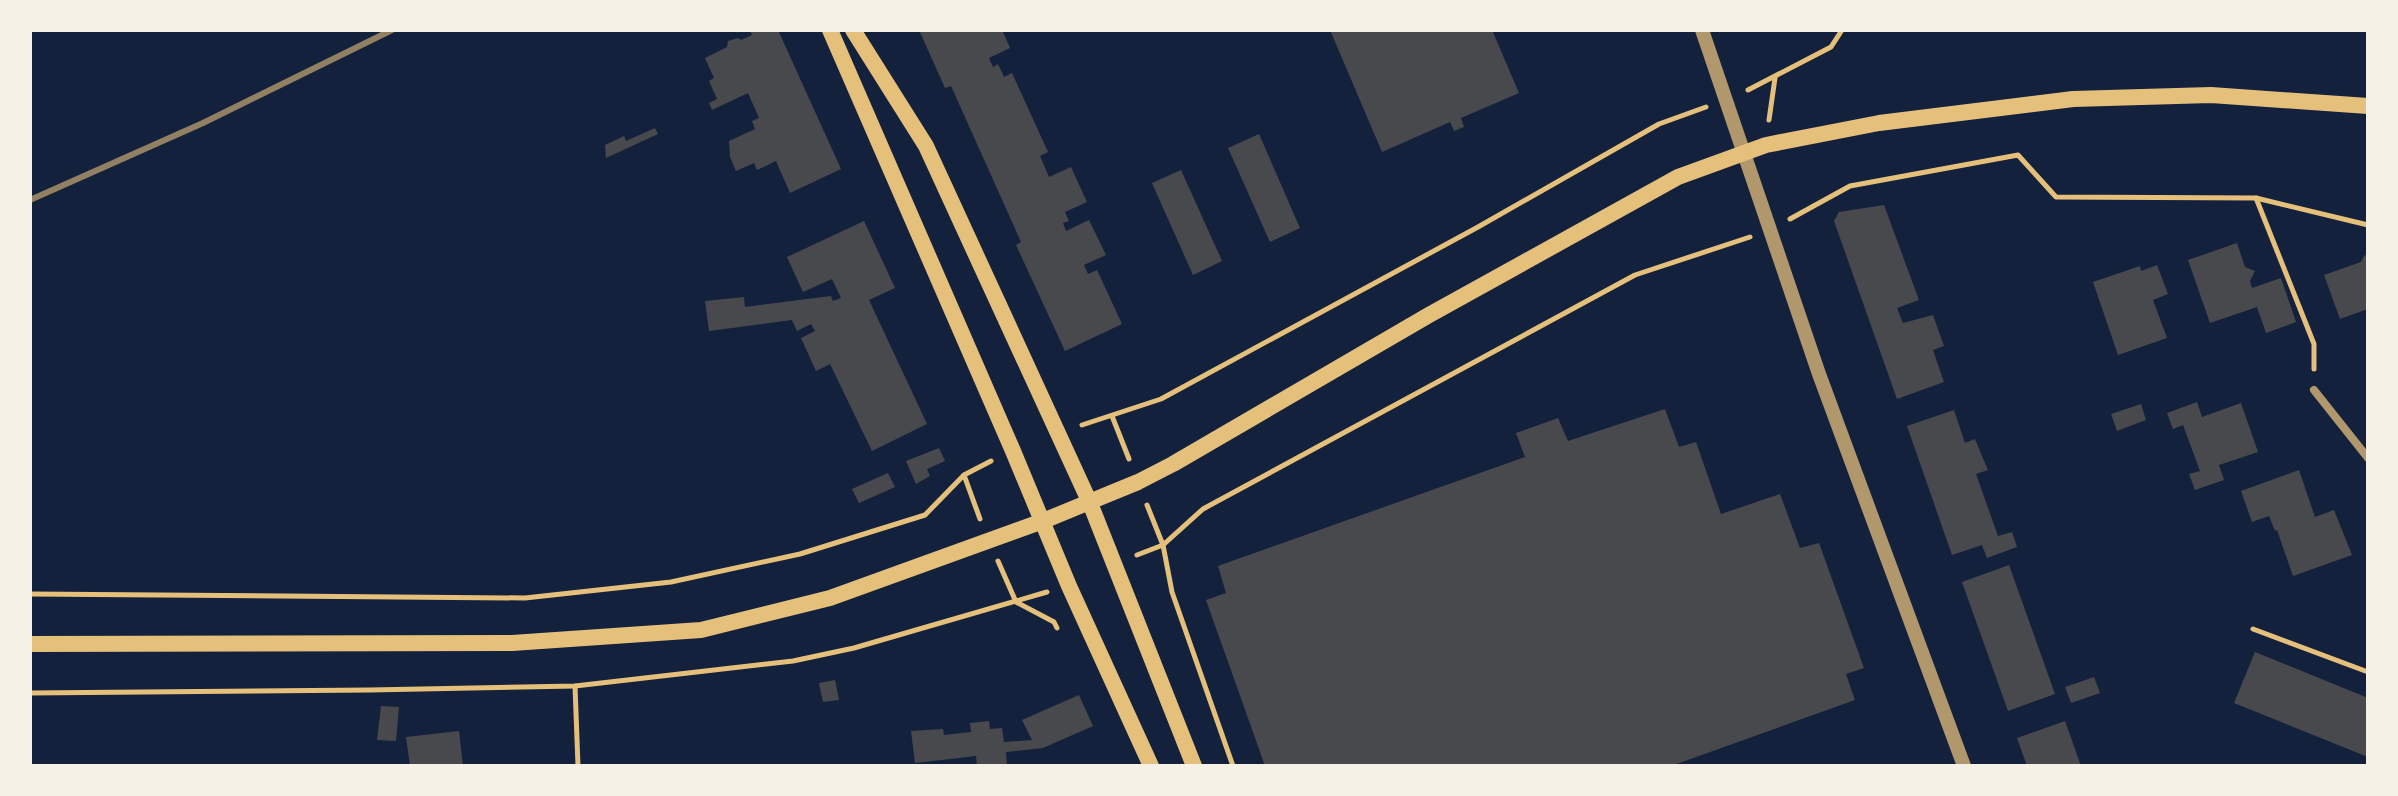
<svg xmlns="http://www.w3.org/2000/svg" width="2398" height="796" viewBox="0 0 2398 796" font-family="'Source Serif 4',serif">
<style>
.building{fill:#48494c}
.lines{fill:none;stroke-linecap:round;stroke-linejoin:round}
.path{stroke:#e5c07b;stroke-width:5}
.minor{stroke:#b1986c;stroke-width:8}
.tertiary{stroke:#b1986c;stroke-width:14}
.secondary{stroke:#e5c07b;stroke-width:16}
.rail{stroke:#918062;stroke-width:6}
</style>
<rect width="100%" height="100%" fill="#14213d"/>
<g class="building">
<polygon points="750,30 778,30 841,169 790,193 776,161 757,170 754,163 736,171 730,157 729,141 755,129 752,121 759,118 748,93 712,110 709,103 717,99 709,81 714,78 705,58 727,47 728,41 738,38 741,40 752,35"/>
<polygon points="919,30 1002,30 1010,48 989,58 993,67 998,64 1004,77 1012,73 1048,152 1040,156 1049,177 1071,167 1087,202 1065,212 1069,221 1063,223 1066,231 1089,220 1106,255 1084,265 1088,274 1097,270 1122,324 1065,351 1016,245 1021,242 951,86 945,88"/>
<polygon points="1330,30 1492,30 1519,93 1461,118 1464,127 1454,131 1450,122 1382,152"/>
<polygon points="655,128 658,134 606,158 605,145 624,136 626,141"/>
<polygon points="1259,134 1300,228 1270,242 1228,148"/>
<polygon points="1181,170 1222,261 1193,275 1152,183"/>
<polygon points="1884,205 1919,300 1897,308 1903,323 1933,315 1944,346 1933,350 1944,382 1897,399 1834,221 1839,212"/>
<polygon points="864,221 895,288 869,300 927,424 872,451 830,364 816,371 801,338 815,331 811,324 797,331 792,320 709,331 705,301 744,297 745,307 831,296 833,301 841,298 832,279 803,292 787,257"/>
<polygon points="2237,243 2245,267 2255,271 2250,281 2252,288 2281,278 2296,322 2266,333 2257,307 2210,323 2188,260"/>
<polygon points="2368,254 2368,309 2340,319 2324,275 2361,262 2364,256"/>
<polygon points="2157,265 2168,294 2153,300 2167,338 2118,355 2093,282 2140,266 2141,271"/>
<polygon points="2197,402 2202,417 2241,403 2258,452 2219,465 2224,480 2195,490 2189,474 2200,471 2183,425 2173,429 2167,413"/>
<polygon points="2141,404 2146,420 2117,431 2111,414"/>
<polygon points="1665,409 1679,447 1696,442 1721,514 1780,494 1800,548 1819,543 1864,668 1846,674 1855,700 1671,766 1265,766 1206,600 1226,593 1218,566 1525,457 1516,433 1558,418 1568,441"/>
<polygon points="1954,410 1965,443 1975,439 1985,463 1988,470 1976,474 1998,536 2012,532 2017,547 1987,558 1982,545 1952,555 1907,426"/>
<polygon points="939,448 945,461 927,469 930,476 916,484 906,461"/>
<polygon points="2299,470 2315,517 2334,510 2352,555 2293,576 2277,530 2275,531 2269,516 2252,522 2241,491"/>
<polygon points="888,473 895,487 859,503 852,489"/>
<polygon points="2009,565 2055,694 2008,711 1962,582"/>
<polygon points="2255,652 2368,698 2368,757 2234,703"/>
<polygon points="2094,677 2100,693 2071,703 2065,687"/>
<polygon points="835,680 839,700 823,702 819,683"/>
<polygon points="1079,695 1093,726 1043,748 1006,752 1007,766 977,766 976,756 915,763 911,731 943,729 944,735 971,732 970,723 989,721 990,729 1002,728 1004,742 1032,740 1022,720"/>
<polygon points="381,706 399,707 396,741 377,740"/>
<polygon points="2065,721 2081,766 2027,766 2017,738"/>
<polygon points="459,731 463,766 410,766 406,737"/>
</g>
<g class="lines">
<g class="path">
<polyline points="1748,90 1831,47 1842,30"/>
<polyline points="1769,120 1775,78"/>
<polyline points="2256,198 2314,344 2314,369"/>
<polyline points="1790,219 1850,186 2018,155 2056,197 2256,198 2368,225"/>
<polyline points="1112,416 1129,459"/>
<polyline points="1082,425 1161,399 1478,227 1659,124 1706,107"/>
<polyline points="964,475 980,519"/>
<polyline points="1147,505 1163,545 1172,592 1233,766"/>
<polyline points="1137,555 1163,545 1203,509 1635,275 1750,237"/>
<polyline points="998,561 1016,602 1054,622 1057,628"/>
<polyline points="30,594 525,598 671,582 800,554 925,515 964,475 991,461"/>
<polyline points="2253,629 2368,672"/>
<polyline points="575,686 578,766"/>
<polyline points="30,693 370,690 575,686 793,661 854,648 1047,592"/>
</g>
<polyline class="minor" points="2314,390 2368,458"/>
<polyline class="tertiary" points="1702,30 1819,374 1964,766"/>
<g class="secondary">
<polyline points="830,30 1013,451 1069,586 1151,766"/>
<polyline points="853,30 926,146 1090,503 1194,766"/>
<polyline points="30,644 512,643 701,630 830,598 1043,521 1138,482 1173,464 1429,315 1678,177 1766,145 1879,123 2073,99 2211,95 2368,106"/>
</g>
<polyline class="rail" points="30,200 203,123 392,30"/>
</g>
<rect width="2398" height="796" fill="none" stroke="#f6f1e7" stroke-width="64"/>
</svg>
